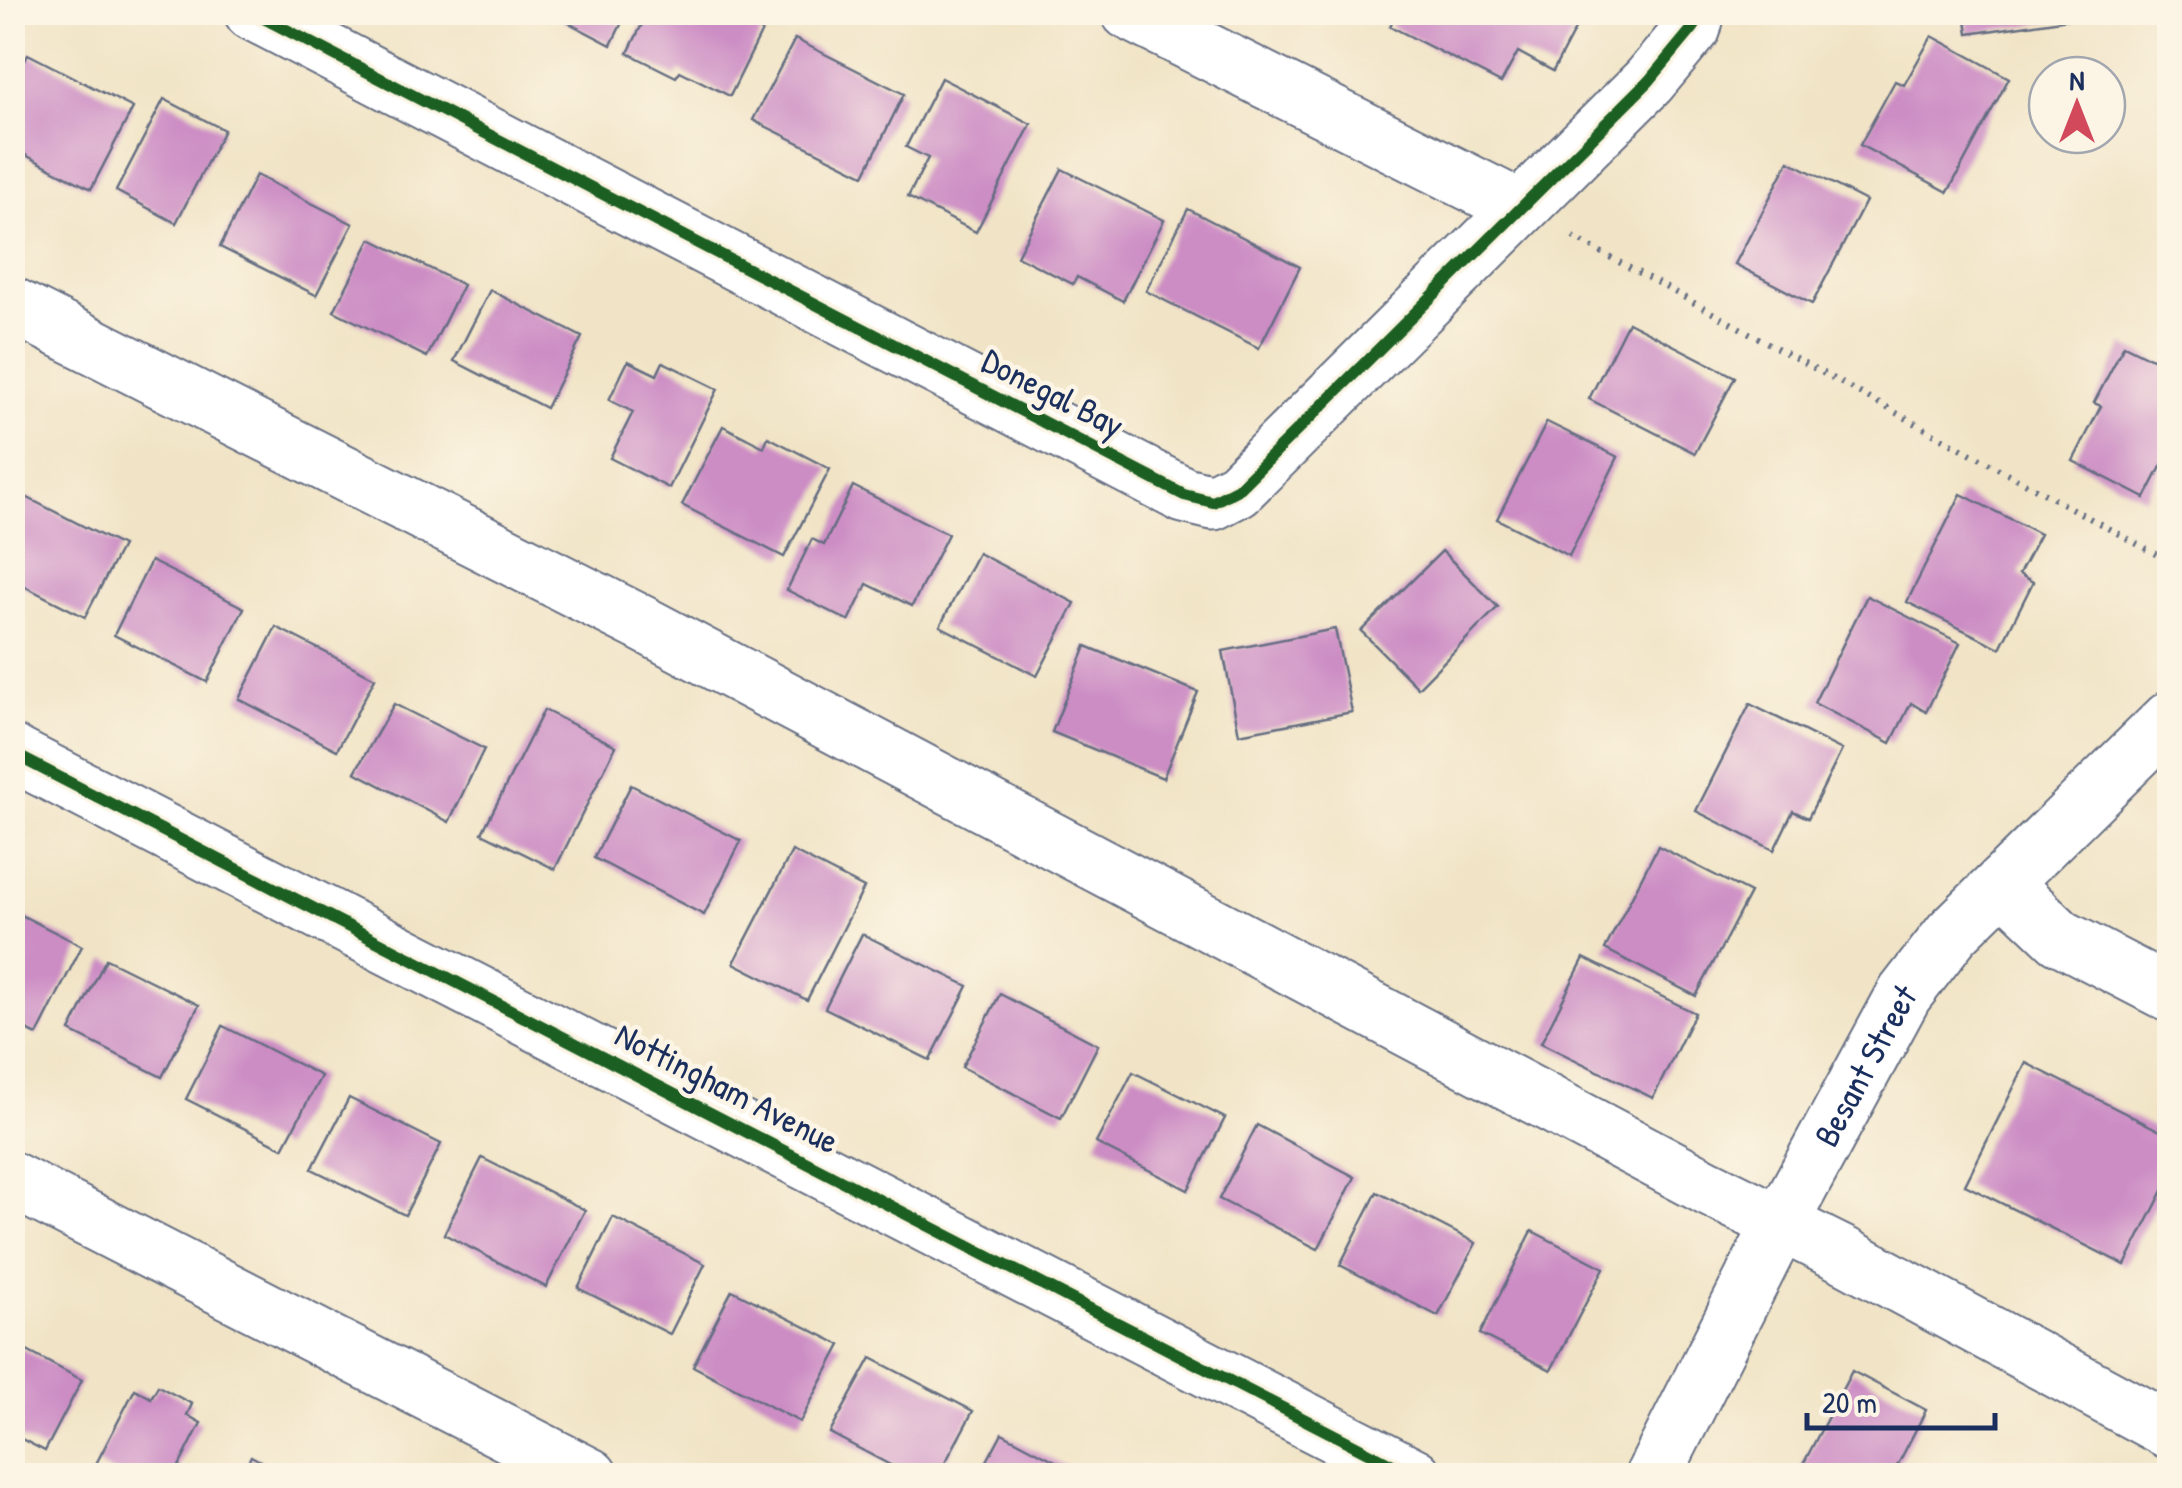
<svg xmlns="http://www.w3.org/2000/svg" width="2182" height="1488" viewBox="0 0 2182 1488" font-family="'Patrick Hand',sans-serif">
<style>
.building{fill:#cc8cc4}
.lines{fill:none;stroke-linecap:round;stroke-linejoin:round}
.minor-casing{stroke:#666e82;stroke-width:59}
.path{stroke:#666e82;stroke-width:6;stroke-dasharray:2.5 8;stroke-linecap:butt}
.minor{stroke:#fff;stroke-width:55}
.cycleway-casing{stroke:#fcf5e5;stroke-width:19}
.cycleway{stroke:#1b5e20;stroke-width:12}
.labels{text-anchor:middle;stroke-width:9;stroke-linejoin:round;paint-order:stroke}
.street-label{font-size:35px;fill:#1b2f5e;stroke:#fcf5e5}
</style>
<rect width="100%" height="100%" fill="#fcf5e5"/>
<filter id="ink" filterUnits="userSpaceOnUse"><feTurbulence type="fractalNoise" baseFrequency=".01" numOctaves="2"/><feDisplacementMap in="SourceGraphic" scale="20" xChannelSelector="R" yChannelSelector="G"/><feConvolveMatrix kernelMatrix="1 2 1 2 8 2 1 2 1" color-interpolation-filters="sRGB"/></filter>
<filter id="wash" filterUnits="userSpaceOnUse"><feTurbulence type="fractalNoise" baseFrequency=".0048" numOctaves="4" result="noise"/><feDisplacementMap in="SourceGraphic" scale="40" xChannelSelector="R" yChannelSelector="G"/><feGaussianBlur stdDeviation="2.25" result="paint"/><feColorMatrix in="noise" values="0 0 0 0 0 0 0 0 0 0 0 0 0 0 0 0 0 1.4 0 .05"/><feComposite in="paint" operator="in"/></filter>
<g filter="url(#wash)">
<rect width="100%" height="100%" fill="#f1e4c6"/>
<g id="blocks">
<g class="building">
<polygon points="548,12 627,12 611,45"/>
<polygon points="648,12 765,12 770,15 730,96 680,71 676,77 628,53"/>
<polygon points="1397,12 1584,12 1553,71 1518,52 1501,83 1390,26"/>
<polygon points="1965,12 2074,12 2075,18 1968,34"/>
<polygon points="1932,36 2009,78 1948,192 1860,145 1895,81 1904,85"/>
<polygon points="795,39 904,94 864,175 753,120"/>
<polygon points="28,54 133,108 91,189 12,148 12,85"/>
<polygon points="941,78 1031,124 976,232 908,197 928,158 906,147"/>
<polygon points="164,99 224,130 176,223 116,191"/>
<polygon points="1789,161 1866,201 1812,304 1735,264"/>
<polygon points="1062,169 1164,220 1123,301 1077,277 1073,284 1017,256"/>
<polygon points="256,175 353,224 316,295 220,247"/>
<polygon points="1188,209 1300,267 1259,348 1146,291"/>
<polygon points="371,239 463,285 427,357 334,311"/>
<polygon points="490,290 582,337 546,408 454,361"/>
<polygon points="1628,322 1735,377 1695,453 1589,399"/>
<polygon points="2124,345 2170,368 2170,449 2145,498 2073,461 2101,406 2094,403"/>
<polygon points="628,361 657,375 663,362 718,389 669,488 610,458 633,412 609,400"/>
<polygon points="1547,422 1618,457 1569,556 1497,519"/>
<polygon points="723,426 764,447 768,437 830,469 784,557 682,505"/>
<polygon points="853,486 948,534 912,606 867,584 849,621 787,590 812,539 824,545"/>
<polygon points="1961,494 2040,534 2019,574 2033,582 2000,648 1907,602"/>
<polygon points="26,497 122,546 85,617 12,580 12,523"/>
<polygon points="1442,551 1498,607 1418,688 1361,631"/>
<polygon points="978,553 1075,603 1037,676 940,626"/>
<polygon points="151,561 244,608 207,682 114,635"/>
<polygon points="1867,596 1960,643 1926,712 1911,703 1891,743 1814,703"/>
<polygon points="276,627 375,678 337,750 239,699"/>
<polygon points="1335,629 1352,712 1239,734 1223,651"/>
<polygon points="1086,646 1198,692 1163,778 1052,732"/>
<polygon points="394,704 484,749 449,822 355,772"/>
<polygon points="1750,704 1842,750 1808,818 1793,811 1774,850 1696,811"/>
<polygon points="544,710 616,746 555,869 482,833"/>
<polygon points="631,785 741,841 704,915 594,858"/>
<polygon points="1658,846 1750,893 1696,996 1605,949"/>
<polygon points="792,851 864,888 807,1000 734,963"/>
<polygon points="12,914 20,918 21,915 82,946 37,1035 12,1023"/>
<polygon points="862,934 968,986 930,1060 825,1008"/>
<polygon points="1584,958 1695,1013 1653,1098 1541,1043"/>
<polygon points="106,959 199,1005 162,1077 70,1031"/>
<polygon points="1000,994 1098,1045 1061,1118 962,1067"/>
<polygon points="223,1026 321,1076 283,1148 186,1099"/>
<polygon points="2026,1063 2170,1136 2170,1177 2125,1265 1965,1185"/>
<polygon points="1133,1072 1225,1118 1188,1190 1096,1143"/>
<polygon points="349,1098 441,1144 405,1215 312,1169"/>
<polygon points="1257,1125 1355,1177 1318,1249 1219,1199"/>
<polygon points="482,1158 585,1210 546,1287 444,1234"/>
<polygon points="1377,1192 1476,1243 1438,1316 1340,1265"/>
<polygon points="613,1217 705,1264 670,1334 578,1288"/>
<polygon points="1532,1231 1604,1268 1551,1370 1480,1334"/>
<polygon points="732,1290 841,1345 800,1422 693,1366"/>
<polygon points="12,1343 82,1380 45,1451 12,1434"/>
<polygon points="871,1358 973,1411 938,1476 911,1476 830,1433"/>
<polygon points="1852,1371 1926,1410 1893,1474 1797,1476"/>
<polygon points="158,1386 192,1404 187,1415 201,1423 174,1476 119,1476 96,1464 135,1389 151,1398"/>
<polygon points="1002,1433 1084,1476 979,1476"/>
<polygon points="251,1456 288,1476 241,1476"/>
<polygon points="1948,1466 1968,1476 1943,1476"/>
</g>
</g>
</g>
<g filter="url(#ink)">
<use href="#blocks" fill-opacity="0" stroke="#666e82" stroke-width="2.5"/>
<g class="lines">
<g class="minor-casing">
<g id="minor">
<polyline points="252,12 1184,495 1213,502 1238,489 1649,81 1693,28 1697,12"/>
<polyline points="1129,12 1520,208"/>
<polyline points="12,305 641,623 1707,1187 1848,1257 2170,1431"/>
<polyline points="12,753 1414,1476"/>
<polyline points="2003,883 2060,937 2170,994"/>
<polyline points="12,1180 590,1476"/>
<path id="s1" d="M1653 1476 1780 1224 1904 995 1952 933 2170 719"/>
</g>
</g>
<polyline class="path" points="1573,237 2170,562"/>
<use href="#minor" class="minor"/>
<g class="cycleway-casing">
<g id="cycleway">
<polyline points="252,12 1184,495 1213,502 1238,489 1649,81 1693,28 1697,12"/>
<polyline points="12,753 1414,1476"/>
</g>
</g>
<use href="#cycleway" class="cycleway"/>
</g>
</g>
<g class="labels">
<g class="street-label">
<text transform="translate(1053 393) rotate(27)" y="12">Donegal Bay</text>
<text dy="12" stroke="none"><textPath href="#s1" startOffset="462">Besant Street</textPath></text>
<text transform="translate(727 1088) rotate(27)" y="12">Nottingham Avenue</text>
</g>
</g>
<rect width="2182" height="1488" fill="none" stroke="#fcf5e5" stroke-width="50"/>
<g transform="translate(2077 105)"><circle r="48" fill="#fcf5e5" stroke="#a2a6af" stroke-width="2.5"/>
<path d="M0-8L18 38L0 25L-18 38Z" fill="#d1495b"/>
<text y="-15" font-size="28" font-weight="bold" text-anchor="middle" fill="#1b2f5e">N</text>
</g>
<path d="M1807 1413v15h188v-15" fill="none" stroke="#1b2f5e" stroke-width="5"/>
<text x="1822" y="1413" font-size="30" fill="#1b2f5e" stroke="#fcf5e5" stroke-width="8" paint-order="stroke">20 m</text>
</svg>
